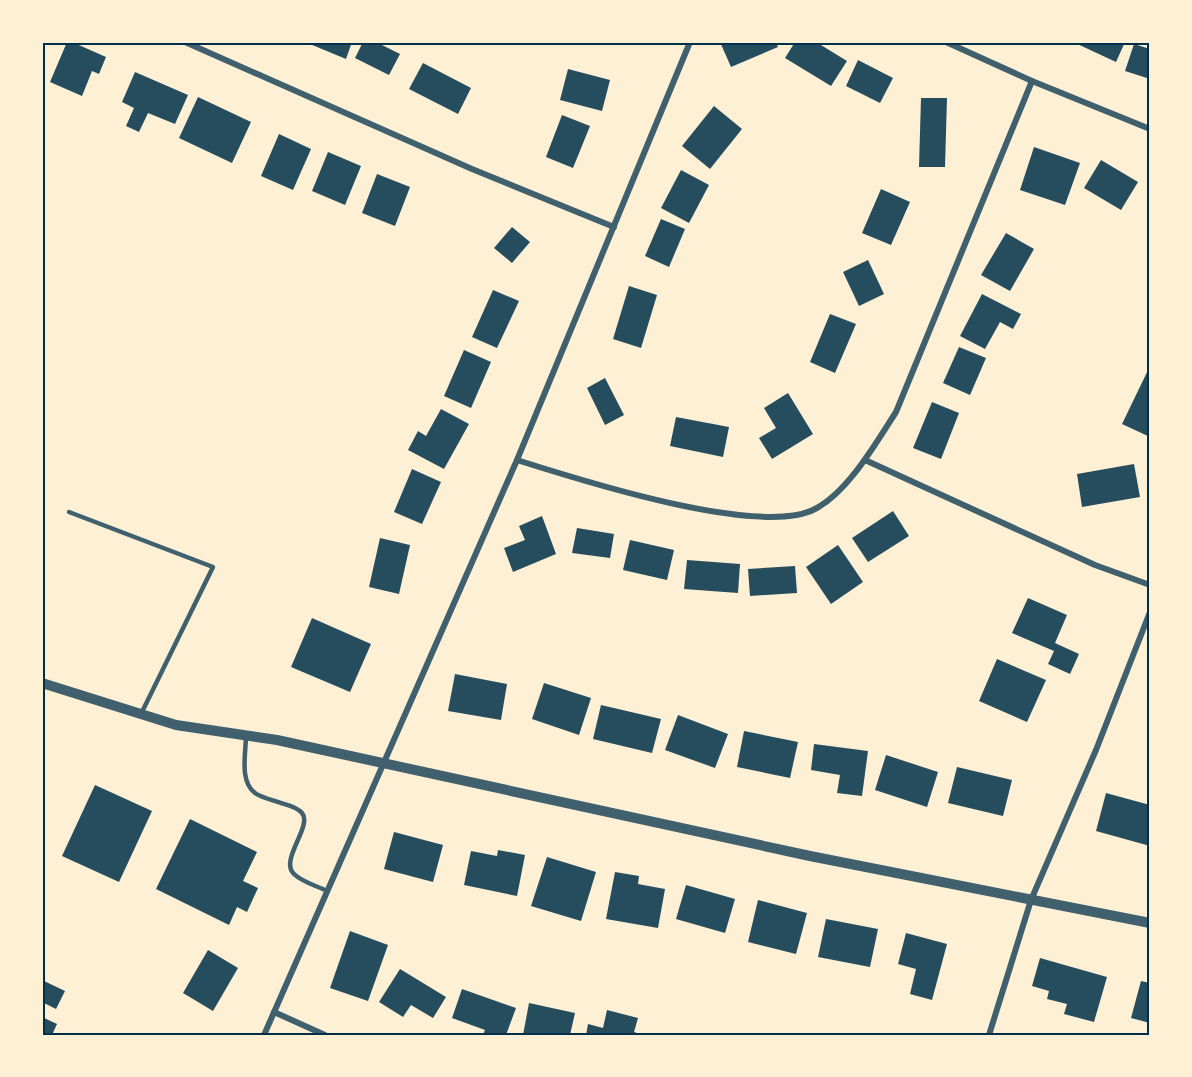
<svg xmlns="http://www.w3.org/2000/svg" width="1192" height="1077" viewBox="0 0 1192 1077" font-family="Quicksand,sans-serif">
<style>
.building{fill:#264d5e}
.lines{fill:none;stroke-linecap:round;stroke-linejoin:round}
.service{stroke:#3f606c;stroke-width:4.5}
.minor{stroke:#3f606c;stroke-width:6}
.tertiary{stroke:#3f606c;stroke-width:10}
.neatline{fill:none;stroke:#003049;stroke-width:2}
</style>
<rect width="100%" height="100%" fill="#fdf0d5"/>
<g class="building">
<polygon points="67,42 72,42 106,57 99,74 92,71 82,96 50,82"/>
<polygon points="305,42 352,42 346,59"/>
<polygon points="363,42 376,42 400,54 389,75 355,58"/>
<polygon points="720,42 776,42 778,47 731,67"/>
<polygon points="795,42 816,42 847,61 831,86 785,58"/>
<polygon points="1073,42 1125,42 1116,62"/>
<polygon points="1134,44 1150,49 1150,79 1125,71"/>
<polygon points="858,60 893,78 880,103 846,86"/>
<polygon points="423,63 471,88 458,114 409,89"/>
<polygon points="568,69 610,80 602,111 560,100"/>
<polygon points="135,72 188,95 175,124 148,113 139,132 126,126 134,108 122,102"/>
<polygon points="198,97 251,122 232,163 179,138"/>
<polygon points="921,98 947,98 945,167 919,167"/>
<polygon points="714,106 742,129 710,169 682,146"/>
<polygon points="562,115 590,126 573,168 546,157"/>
<polygon points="279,134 311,149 293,190 261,176"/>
<polygon points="1034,147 1080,163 1065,205 1020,190"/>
<polygon points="328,152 361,166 345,205 312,191"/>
<polygon points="1101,160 1138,182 1121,210 1084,188"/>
<polygon points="681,170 709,185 689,223 661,208"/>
<polygon points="377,174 410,187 395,226 362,213"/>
<polygon points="881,189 910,202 891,245 862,233"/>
<polygon points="661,219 685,229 669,267 645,256"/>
<polygon points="512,227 530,242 512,263 494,248"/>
<polygon points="1006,233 1034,249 1010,291 981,275"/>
<polygon points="868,260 884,294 859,306 843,272"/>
<polygon points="629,286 657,295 641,348 613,339"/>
<polygon points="493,290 519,301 497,348 472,337"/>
<polygon points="982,294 1021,314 1013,329 1000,322 985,349 960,336"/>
<polygon points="830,314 856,324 835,373 810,362"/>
<polygon points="959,347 986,358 970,395 943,383"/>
<polygon points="464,350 491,362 471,408 444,396"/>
<polygon points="1150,366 1150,437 1122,424"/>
<polygon points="605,378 624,415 605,425 587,388"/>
<polygon points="788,393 813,434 772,459 759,438 776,428 764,408"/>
<polygon points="932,402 959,413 941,459 913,448"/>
<polygon points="441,409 469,424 444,469 408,450 418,431 426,436"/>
<polygon points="676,417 729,427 723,457 670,446"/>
<polygon points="1134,464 1140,497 1082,507 1077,474"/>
<polygon points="412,469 441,482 422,524 394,512"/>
<polygon points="893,511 909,536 868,562 852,538"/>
<polygon points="542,516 556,554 513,572 504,548 525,540 519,526"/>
<polygon points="577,528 614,534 610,558 572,553"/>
<polygon points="380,538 410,545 399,594 369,587"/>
<polygon points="630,540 674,550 667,580 623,570"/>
<polygon points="838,545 863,582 831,604 806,567"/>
<polygon points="687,560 740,564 738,593 684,589"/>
<polygon points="795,566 797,593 750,596 748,569"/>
<polygon points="1028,598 1067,615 1055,643 1079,654 1070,674 1048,664 1054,651 1012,633"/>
<polygon points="312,618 371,644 350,692 291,667"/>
<polygon points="997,659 1046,680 1027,722 979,701"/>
<polygon points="455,674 507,684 501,720 448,711"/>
<polygon points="544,683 591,698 579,735 532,719"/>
<polygon points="601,705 661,719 652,753 593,739"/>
<polygon points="678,715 728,734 715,768 665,750"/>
<polygon points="744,731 798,742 790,778 737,767"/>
<polygon points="814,744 868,751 862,796 837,793 840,775 811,770"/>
<polygon points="886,755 938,772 927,807 875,790"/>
<polygon points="957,767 1012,780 1003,816 948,803"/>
<polygon points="95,785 152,811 119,882 62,856"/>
<polygon points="1106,793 1150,805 1147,820 1150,820 1150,846 1096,831"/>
<polygon points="190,819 257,852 243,881 258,888 247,912 237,907 229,925 156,889"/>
<polygon points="394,832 443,845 433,882 384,869"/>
<polygon points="498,850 525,855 517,896 464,885 471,851 497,856"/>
<polygon points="547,857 596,872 581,921 531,906"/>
<polygon points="615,872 639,876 638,884 665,889 658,928 606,919"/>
<polygon points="686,885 735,899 725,933 676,919"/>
<polygon points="758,900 807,913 796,954 748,942"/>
<polygon points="826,919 878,929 870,967 818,957"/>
<polygon points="350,931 388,945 368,1001 330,988"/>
<polygon points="906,933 947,944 932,1000 910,994 916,969 898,964"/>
<polygon points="208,950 238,968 213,1011 183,993"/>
<polygon points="1040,958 1107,977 1094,1022 1064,1014 1067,1004 1047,999 1049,991 1032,986"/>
<polygon points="400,969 446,997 433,1018 411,1005 403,1017 379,1002"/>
<polygon points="42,980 65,991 56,1009 42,1002"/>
<polygon points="1141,981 1150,983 1150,1023 1131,1018"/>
<polygon points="462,989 516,1008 506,1035 483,1035 485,1030 452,1018"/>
<polygon points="529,1003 575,1013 570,1035 523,1035"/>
<polygon points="607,1010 638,1018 634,1032 643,1035 586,1035 588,1024 603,1028"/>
<polygon points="42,1017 57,1024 52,1035 42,1035"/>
</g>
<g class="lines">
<g class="service">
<polyline points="69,512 213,567 141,714"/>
<path d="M246 735C246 753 239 781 255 793 262 798 273 800 281 803 288 805 297 807 302 813 313 826 279 860 294 874 302 882 317 886 327 891"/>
</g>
<g class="minor">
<polyline points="185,42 472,169 614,227"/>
<polyline points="946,42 1032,81 1150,129"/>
<path d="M517 460C577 479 760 538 815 509 848 492 876 443 896 412L1032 81"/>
<polyline points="865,460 1095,565 1150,585"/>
<polyline points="274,1012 325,1035"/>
<polyline points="264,1035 517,460 690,42"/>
<polyline points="989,1035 1031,900 1096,750 1150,612"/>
</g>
<polyline class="tertiary" points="42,683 176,725 277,740 810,856 1150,923"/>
</g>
<rect width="1192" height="1077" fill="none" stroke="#fdf0d5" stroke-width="87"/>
<rect x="44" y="44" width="1104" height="990" class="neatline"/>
</svg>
